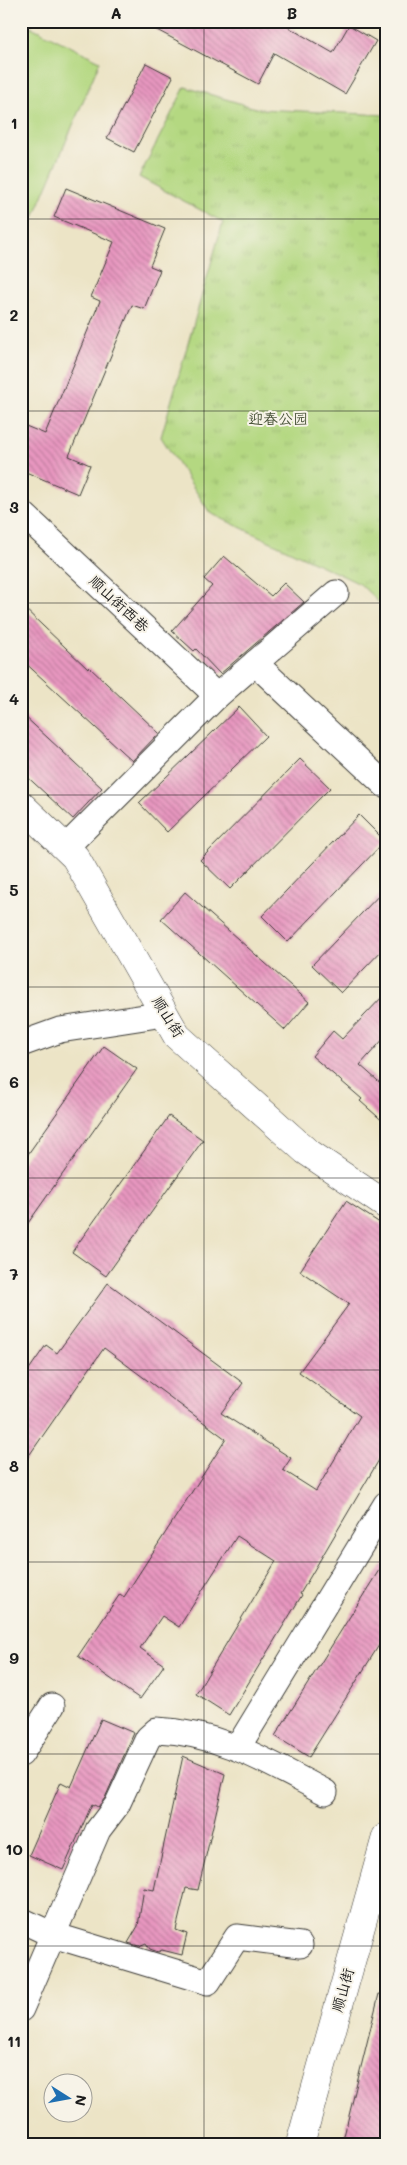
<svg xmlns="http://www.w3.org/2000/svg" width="407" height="2165" viewBox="0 0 407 2165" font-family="Mali,'LXGW WenKai TC',sans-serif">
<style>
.grass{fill:url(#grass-tufts);stroke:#687a4e}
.pitch{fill:#b4d881;stroke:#687a4e}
.building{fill:url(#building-back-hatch)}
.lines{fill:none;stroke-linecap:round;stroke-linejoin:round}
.minor-casing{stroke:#3b3a36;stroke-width:27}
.tertiary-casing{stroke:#3b3a36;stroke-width:29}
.minor{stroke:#fff;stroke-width:25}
.tertiary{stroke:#fff;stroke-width:28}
.grid{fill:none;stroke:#1c1c1c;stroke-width:1;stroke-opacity:0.55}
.labels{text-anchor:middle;stroke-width:4;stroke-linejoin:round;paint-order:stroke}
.park-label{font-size:15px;fill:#4a543a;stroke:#f7f3e8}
.street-label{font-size:15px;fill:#1c1c1c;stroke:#f7f3e8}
.neatline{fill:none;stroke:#1c1c1c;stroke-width:2}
.grid-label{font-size:16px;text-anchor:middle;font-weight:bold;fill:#1c1c1c}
</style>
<defs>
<pattern id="grass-tufts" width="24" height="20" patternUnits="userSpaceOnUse" patternTransform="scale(1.25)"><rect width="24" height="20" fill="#b4d881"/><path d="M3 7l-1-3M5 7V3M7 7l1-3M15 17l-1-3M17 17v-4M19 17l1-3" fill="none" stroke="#9ab96f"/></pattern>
<pattern id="building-back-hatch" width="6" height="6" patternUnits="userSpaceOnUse" patternTransform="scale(1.25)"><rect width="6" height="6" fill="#e897c0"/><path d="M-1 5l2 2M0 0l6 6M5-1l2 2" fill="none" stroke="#bb7a9b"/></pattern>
</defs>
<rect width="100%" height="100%" fill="#f7f3e8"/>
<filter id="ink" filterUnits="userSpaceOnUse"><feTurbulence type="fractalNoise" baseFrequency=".02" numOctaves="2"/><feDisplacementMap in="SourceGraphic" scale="10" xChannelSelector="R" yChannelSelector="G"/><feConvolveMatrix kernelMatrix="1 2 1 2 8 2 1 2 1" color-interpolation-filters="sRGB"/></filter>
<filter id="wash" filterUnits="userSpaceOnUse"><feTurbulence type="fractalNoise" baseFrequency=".0096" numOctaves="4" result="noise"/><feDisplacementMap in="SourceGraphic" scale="20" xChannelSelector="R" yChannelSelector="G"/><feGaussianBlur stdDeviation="1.12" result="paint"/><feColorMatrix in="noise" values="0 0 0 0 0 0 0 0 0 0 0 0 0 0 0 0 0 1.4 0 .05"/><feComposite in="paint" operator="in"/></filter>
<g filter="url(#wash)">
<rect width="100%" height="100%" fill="#ece4c6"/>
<polygon class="grass" points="185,87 259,109 386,115 386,609 360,584 210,513 161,437 223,222 139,177"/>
<polygon class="pitch" points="21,22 100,61 21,248"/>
<g id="blocks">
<g class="building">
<polygon points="140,21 291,21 288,27 333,53 349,25 376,41 345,94 274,53 258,84"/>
<polygon points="146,63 173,77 134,152 107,138"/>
<polygon points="66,188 165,229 150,266 160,270 144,309 132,305 69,456 90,465 78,494 21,470 21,424 45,434 100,301 91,297 114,242 54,217"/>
<polygon points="224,556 271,596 284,583 304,602 220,674 196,649 194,651 172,631 212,586 204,579"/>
<polygon points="21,605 88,669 89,667 159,733 132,761 21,659"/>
<polygon points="239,707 266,736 167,832 139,803"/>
<polygon points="21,713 102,788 73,819 21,771"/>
<polygon points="300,759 330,788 230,889 200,860"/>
<polygon points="359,815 385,841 288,942 262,916"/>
<polygon points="386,888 386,946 341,993 312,965"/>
<polygon points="185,892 309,1002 285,1030 161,919"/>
<polygon points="386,993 386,1036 360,1065 386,1088 386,1124 360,1101 362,1099 312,1056 333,1031 342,1039"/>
<polygon points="104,1046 137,1069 21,1233 21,1164"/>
<polygon points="169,1116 203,1140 106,1276 72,1252"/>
<polygon points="346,1201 386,1227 386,1448 300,1594 302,1595 229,1715 196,1694 276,1561 237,1536 179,1627 162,1616 140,1648 164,1665 140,1699 78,1656 120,1594 124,1597 226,1439 104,1348 21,1467 21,1381 46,1345 57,1353 108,1283 243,1383 221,1413 291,1458 283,1470 316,1491 360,1416 299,1372 349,1304 300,1271"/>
<polygon points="386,1559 386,1634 309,1757 275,1736"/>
<polygon points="101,1719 134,1733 105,1798 98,1807 92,1804 63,1870 29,1855 61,1782 71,1787"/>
<polygon points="183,1756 225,1774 198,1890 186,1888 176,1930 187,1934 182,1955 162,1950 158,1952 150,1949 146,1943 139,1946 128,1943 138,1926 144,1888 154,1890"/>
<polygon points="379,1994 386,1995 386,2144 342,2144"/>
</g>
</g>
</g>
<g filter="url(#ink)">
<use href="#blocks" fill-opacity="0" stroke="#3b3a36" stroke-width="1"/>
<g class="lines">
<g class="minor-casing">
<g id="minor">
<polyline points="21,512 217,696"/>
<polyline points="255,663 386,786"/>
<polyline points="65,848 217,696 336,593"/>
<polyline points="21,1044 60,1030 164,1014"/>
<polyline points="238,1747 386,1504"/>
<polyline points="21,1754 52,1706"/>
<polyline points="21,1920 53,1935 208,1982 237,1937 300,1945"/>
<path d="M21 2009 98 1830 117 1805 148 1738 157 1730C222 1733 269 1763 325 1792"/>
</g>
</g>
<g class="tertiary-casing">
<g id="tertiary">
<polyline points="21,805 75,857 177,1036 306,1151 386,1205"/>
<polyline points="300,2144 386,1837"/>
</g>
</g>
<use href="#minor" class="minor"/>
<use href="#tertiary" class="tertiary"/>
</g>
</g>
<path class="grid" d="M204 21V2144M21 219H386M21 411H386M21 603H386M21 795H386M21 987H386M21 1178H386M21 1370H386M21 1562H386M21 1754H386M21 1946H386"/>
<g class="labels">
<g class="park-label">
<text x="278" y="424">迎春公园</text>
</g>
<g class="street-label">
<text transform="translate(119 604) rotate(43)" y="5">顺山街西巷</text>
<text transform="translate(168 1017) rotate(58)" y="5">顺山街</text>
<text transform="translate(343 1990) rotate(-74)" y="5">顺山街</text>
</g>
</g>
<rect width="407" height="2165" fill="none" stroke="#f7f3e8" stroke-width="55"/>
<g transform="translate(68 2098) rotate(101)"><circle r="24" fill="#f7f3e8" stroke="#9f9d96"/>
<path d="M0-4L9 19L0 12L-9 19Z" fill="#1f6fb2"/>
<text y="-8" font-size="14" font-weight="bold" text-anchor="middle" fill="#1c1c1c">N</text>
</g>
<rect x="28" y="28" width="352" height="2110" class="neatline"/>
<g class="grid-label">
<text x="116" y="19">A</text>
<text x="292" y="19">B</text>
<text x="14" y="129">1</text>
<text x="14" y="321">2</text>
<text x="14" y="513">3</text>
<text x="14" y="705">4</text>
<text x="14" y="896">5</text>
<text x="14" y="1088">6</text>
<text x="14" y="1280">7</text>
<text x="14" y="1472">8</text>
<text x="14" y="1664">9</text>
<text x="14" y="1855">10</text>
<text x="14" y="2047">11</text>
</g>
</svg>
